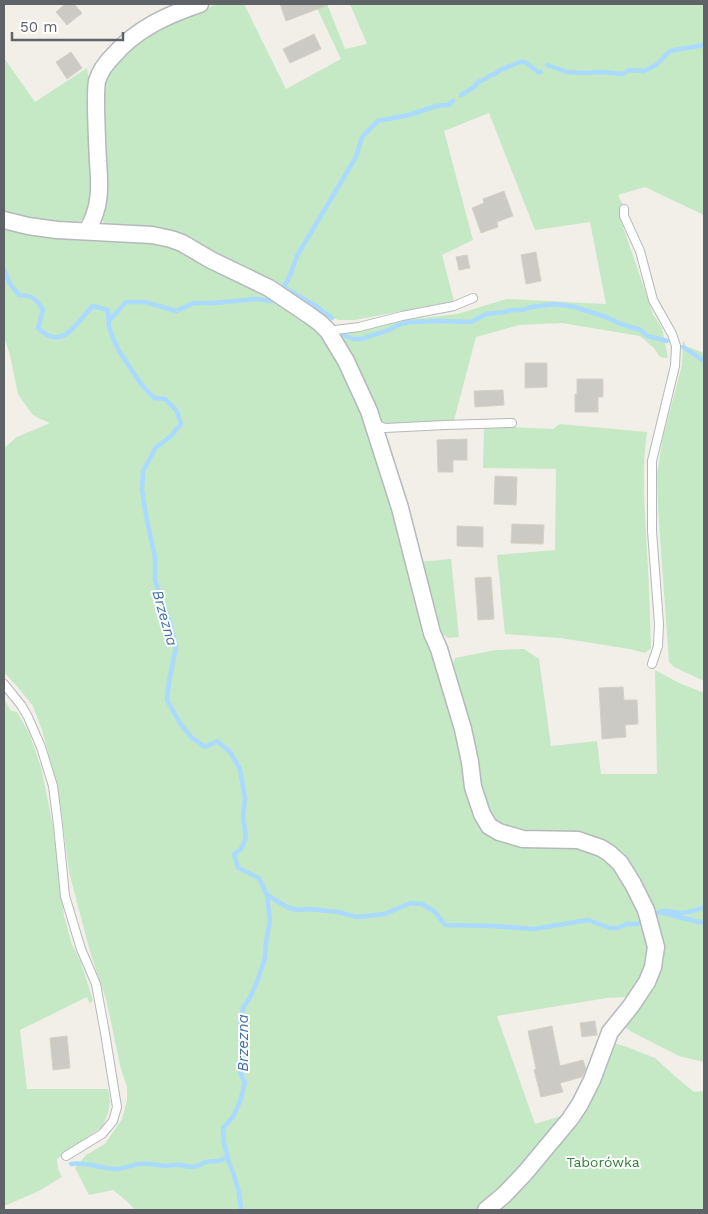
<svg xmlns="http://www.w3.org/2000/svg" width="708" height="1214" viewBox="0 0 708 1214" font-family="'Work Sans',sans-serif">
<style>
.green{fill:#c5e8c5}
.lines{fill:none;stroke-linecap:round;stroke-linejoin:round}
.stream{stroke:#aadaff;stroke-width:4.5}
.building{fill:#cccac5;stroke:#d6d1c6}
.service-casing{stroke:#b5b8bc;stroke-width:10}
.minor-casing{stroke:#b5b8bc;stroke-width:19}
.service{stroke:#fff;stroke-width:8}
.minor{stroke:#fff;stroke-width:16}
.labels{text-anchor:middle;stroke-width:4;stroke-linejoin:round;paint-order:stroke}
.park-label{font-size:14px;fill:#348238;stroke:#fff}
.water-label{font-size:15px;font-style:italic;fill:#4174aa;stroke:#fff}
</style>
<rect width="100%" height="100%" fill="#f1efe8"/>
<g class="green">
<polygon points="218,4 244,4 286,89 341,59 315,4 327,4 345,49 367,44 350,4 704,4 704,215 645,187 618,195 623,205 619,215 653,314 662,328 668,358 660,357 654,348 640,336 562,323 519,325 476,337 454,420 384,425 376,419 344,345 342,339 350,332 406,320 457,314 507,299 606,304 590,222 535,230 489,113 444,131 473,240 442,255 454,301 355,320 338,320 310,307 253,273 107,226 102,220 104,83 121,52 163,25"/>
<polygon points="4,58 35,102 87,68 89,81 86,97 91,105 94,190 89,209 82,220 72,225 48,223 4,213"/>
<polygon points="4,225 164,243 269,296 323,333 358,397 389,501 394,505 408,562 409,578 416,598 430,649 446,694 459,745 467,785 469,803 473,817 487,834 583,847 608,858 640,912 649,946 648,965 634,992 627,997 607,998 497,1016 535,1124 568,1114 505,1189 479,1210 135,1210 130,1204 113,1190 89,1195 75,1168 86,1155 105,1144 122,1119 127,1101 127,1087 121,1069 106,999 91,955 69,872 61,809 53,770 42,730 33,706 21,691 4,672 4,448 17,437 50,423 38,418 32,414 18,394 10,355 4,337"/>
<polygon points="683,340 686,346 704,353 704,681 674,667 669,662 658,508 657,474 663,437 682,365"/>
<path d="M560 424 647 432C641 472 645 511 647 551 649 583 650 616 651 648L645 653 630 649 560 638 505 634 497 555 555 550 556 469 483 468 484 431 485 426 553 429Z"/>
<polygon points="451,559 459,637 448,638 442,634 420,562"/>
<polygon points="524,649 539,659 551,746 597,741 601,774 657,774 655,670 679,683 704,693 704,1062 679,1056 632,1032 622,1025 659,932 659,920 624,854 608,842 579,834 506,830 492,819 482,801 452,666 455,658 496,650"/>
<polygon points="4,699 11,711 17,712 29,733 41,767 53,826 58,859 64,916 72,945 80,960 93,1000 90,1004 87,997 20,1030 27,1089 108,1089 110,1101 108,1113 103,1126 57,1159 58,1169 62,1177 39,1191 4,1206"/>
<polygon points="613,1043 627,1047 655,1058 677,1078 694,1092 704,1091 704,1210 496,1210 527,1182"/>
</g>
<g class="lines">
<g class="stream">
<polyline points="547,65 567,72 583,73 601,72 623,74 629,70 644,71 656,65 670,51 704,45"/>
<polyline points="461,95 474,87 478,82 485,79 489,76 495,74 500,70 520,62 525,62 538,72 541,72"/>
<path d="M4 270 10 284 19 295C33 296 36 298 43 310L38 328C63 353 76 322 93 306L108 310 109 327 114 341 119 351 141 384 154 398 165 399 177 411 181 424 170 437 156 447 143 471 142 490 147 521 155 557V581L170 623 176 647 169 682 167 700 180 723 191 737 205 747 217 741 230 752 240 769 245 799 243 816 246 838 241 849 234 854 238 868 259 878 267 895 270 920 266 942 265 958 258 979 251 996 243 1008 240 1027 243 1045V1064L240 1072 245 1083 240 1101 233 1117 223 1128 224 1143 229 1162 234 1175 239 1193 241 1210"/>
<path d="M283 287C290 280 293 266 297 256L356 157 362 137 378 121 409 115 436 106 448 105 453 101"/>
<polyline points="283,287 316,306 332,318"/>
<polyline points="109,321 126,302 145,302 176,311 194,303 214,303 257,299 271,301 273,298"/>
<polyline points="343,335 353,339 361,339 389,330 398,325 410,322 437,321 471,322 486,314 505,312 511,310 523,310 531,307 555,304 575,307 606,317 621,324 641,330 647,336 667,341"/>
<polyline points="683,347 704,361"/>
<polyline points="267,895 287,907 297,910 309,909 338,912 357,917 385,914 396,909 411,903 422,904 435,912 445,925 494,926 534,929 588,920 610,928 618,928 627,924 637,924 642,922"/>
<polyline points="660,912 698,922 704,922"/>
<path d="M655 914C670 908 666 912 679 913 687 913 697 910 704 907"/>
<path d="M71 1164C83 1161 103 1169 116 1169 124 1169 131 1165 139 1164 145 1163 159 1165 165 1166 170 1166 175 1164 180 1165 185 1166 191 1168 196 1166 199 1166 202 1163 206 1162 214 1161 221 1162 228 1156"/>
</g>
</g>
<g class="building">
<polygon points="65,4 74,4 82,13 67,25 56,12"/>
<polygon points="280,4 328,4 328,5 286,21"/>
<polygon points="314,34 321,49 290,63 283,49"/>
<polygon points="71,52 82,68 67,79 56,62"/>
<polygon points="504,191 513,216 497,222 498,227 481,233 472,208 484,203 483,199"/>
<polygon points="536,252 541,281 526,284 521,255"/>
<polygon points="467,255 470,268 459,270 456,257"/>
<polygon points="525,363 547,363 547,387 525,388"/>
<polygon points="577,379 603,379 603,397 598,397 598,412 575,412 575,394 577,394"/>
<polygon points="503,390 504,405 475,407 474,391"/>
<polygon points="467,439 467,460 453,460 453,472 438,472 437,440"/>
<polygon points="495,476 517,477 516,505 494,504"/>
<polygon points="512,524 544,525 543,544 511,543"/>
<polygon points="457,526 483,527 483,547 457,546"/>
<polygon points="491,577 494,619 478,620 475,578"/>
<polygon points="623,687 624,700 637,700 638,724 625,725 626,737 602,739 599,688"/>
<polygon points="595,1021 597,1035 582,1037 580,1023"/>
<polygon points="552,1026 560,1066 583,1060 586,1069 582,1077 560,1083 563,1092 541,1097 534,1070 536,1069 528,1031"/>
<polygon points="67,1036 70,1068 53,1070 50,1038"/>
</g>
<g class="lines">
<g class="service-casing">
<g id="service">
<polyline points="624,209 624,216 640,251 653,300 672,334 676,346 675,366 652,461 652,531 659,624 658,646 652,664"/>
<polyline points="328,331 359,327 402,316 454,306 473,298"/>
<polyline points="375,424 385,428 445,425 512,423"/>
<polyline points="4,684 21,705 28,717 41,747 53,786 58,825 65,896 81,949 96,984 105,1033 117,1107 113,1121 102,1134 66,1156"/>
</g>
</g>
<g class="minor-casing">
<g id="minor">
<polyline points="4,220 28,226 57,230 152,235 171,239 182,243 211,260 269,288 309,315 320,323 328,331 346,361 369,411 400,508 432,633 439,649 463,729 470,762 473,787 482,814 489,826 499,832 523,839 578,840 601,848 609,853 620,863 633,884 646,910 656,947 653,967 647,982 631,1006 610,1032 592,1080 580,1104 570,1119 525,1173 504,1195 486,1210"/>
<path d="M87 231C101 207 100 188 98 161 97 141 96 121 96 100 96 94 96 87 97 81 100 71 106 63 113 56 136 29 167 15 200 4"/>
</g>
</g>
<use href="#service" class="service"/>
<use href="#minor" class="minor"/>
</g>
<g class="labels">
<g class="park-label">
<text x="603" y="1167">Taborówka</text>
</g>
<g class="water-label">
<text transform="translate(165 618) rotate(74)" y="5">Brzezna</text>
<text transform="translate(243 1043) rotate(-90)" y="5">Brzezna</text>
</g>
</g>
<rect width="708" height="1214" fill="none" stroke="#5f6368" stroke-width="10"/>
<path d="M12 32v8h111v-8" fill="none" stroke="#5f6368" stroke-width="2.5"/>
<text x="20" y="32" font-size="15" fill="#5f6368" stroke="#ffffff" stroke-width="4" paint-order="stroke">50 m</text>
</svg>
